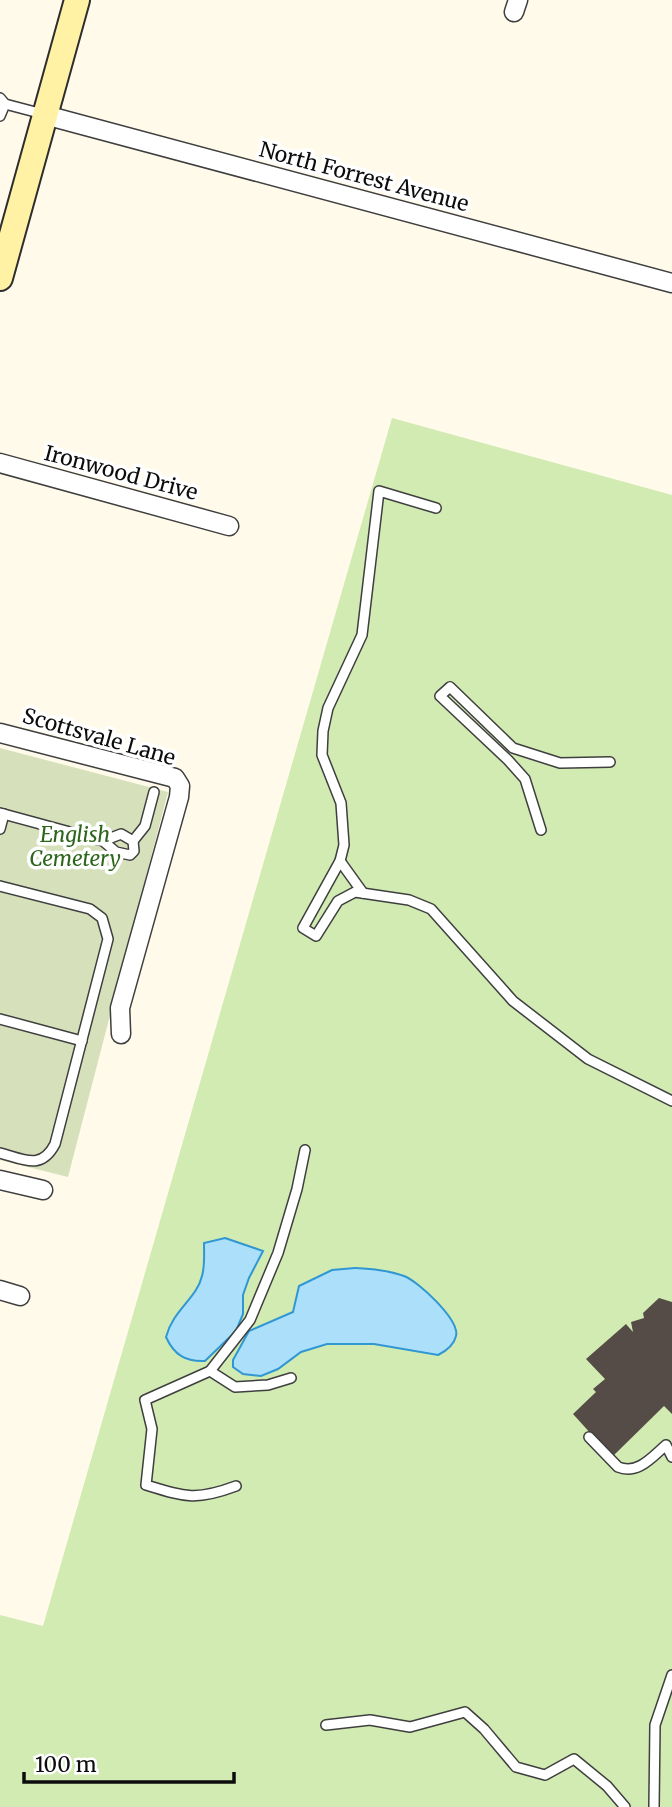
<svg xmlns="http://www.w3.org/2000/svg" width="672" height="1807" viewBox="0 0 672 1807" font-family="Merriweather,serif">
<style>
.green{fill:#d1ebb2}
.cemetery{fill:#d6e1bb}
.water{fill:#acdff9;stroke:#3097d3;stroke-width:2}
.building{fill:#554c47}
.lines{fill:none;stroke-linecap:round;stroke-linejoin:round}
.service-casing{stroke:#3f3f3f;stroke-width:12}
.minor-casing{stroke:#3f3f3f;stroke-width:21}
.secondary-casing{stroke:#2e2e2e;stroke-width:28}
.service{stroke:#fff;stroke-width:9}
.minor{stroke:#fff;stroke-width:18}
.secondary{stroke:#fff2a5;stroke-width:24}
.labels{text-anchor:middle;stroke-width:7;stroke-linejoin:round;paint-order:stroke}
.street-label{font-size:21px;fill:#0c0c0c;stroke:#fff}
.park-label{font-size:21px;font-style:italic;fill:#2c661a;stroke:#fff}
</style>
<rect width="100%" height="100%" fill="#fffaea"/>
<polygon class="green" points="392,418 672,495 672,1807 0,1807 0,1615 43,1626"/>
<polygon class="cemetery" points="0,748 168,792 68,1177 0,1160"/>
<g class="water">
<path d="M225 1238 263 1251 249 1278 243 1295V1314L236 1331 205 1361C186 1362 174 1355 166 1337 173 1310 197 1298 202 1276 205 1266 204 1254 204 1243Z"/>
<path d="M355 1268C371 1269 388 1270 404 1276 418 1281 460 1320 456 1336 454 1345 446 1351 438 1355L374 1344H327L301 1352 278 1369 261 1376 243 1374 233 1367V1360L249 1331 293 1312 299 1286 332 1270Z"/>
</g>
<polygon class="building" points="659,1298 672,1302 672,1414 664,1406 612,1457 573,1414 596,1392 593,1389 605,1379 586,1359 626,1324 633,1332 631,1322 644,1318 643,1313"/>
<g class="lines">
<g class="service-casing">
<g id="service">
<polyline points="0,98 5,104 43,114"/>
<polyline points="0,116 5,104"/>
<polyline points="436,508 379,491 362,635 328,708 323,731 322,755 341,803 344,845 340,861 303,928 316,936 338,901 355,892 409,900 431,909 513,1001 588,1059 672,1101"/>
<polyline points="0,813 103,841 116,852 130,855 134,851 133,841 121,834 103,841"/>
<polyline points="0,829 4,814"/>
<polyline points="541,830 525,779 508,760 440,696 450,687 513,748 560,763 610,762"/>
<polyline points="133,841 145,826 154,792"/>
<polyline points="340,861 363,893"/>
<path d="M0 886 90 909 102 918 108 939 55 1144C41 1171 23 1159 0 1153"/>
<polyline points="0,1019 82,1041"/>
<polyline points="210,1371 235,1387 268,1385 291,1378"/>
<path d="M589 1437 618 1467C638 1475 652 1457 666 1445L672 1457"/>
<path d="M236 1486C196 1501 185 1497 146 1485L152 1429 145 1400 210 1371 250 1320 278 1253 297 1189 305 1150"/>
<polyline points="326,1725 370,1720 410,1727 465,1712 484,1729 516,1767 545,1775 574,1759 607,1786 625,1807"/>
<polyline points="654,1807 655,1725 672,1675"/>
</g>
</g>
<g class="minor-casing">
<g id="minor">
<polyline points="514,12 518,0"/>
<polyline points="45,115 672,283"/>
<polyline points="0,463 229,526"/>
<polyline points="0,733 175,778 180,786 179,797 120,1008 121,1034"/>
<polyline points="0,1180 43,1190"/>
<polyline points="0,1290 20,1296"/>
</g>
</g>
<g class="secondary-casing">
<polyline id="secondary" points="0,278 77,0"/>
</g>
<use href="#service" class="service"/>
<use href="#minor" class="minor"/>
<use href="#secondary" class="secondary"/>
</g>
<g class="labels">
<g class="street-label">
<text transform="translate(364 177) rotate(15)" y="7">North Forrest Avenue</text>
<text transform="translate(121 473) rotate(15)" y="7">Ironwood Drive</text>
<text transform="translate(99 737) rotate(16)" y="7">Scottsvale Lane</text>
</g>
<g class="park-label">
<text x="75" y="842">English<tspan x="75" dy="24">Cemetery</tspan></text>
</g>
</g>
<path d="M24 1772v10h210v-10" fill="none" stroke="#0c0c0c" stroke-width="3.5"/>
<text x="35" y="1772" font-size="21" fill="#0c0c0c" stroke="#ffffff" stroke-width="5" paint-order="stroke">100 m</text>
</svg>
